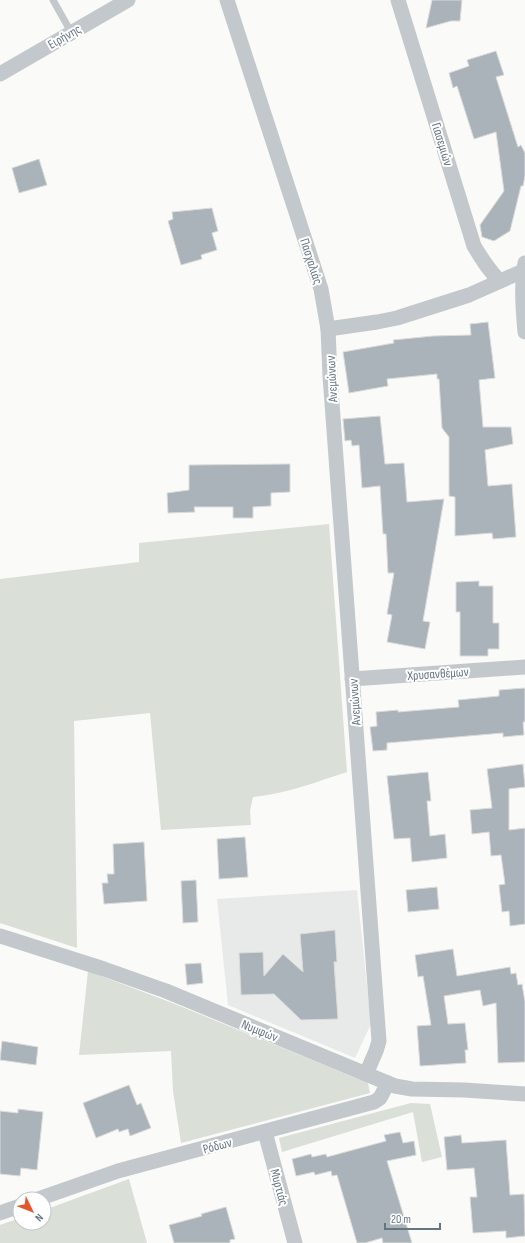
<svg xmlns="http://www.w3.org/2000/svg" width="525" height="1243" viewBox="0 0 525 1243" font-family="'Sofia Sans Condensed',sans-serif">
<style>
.built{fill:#e8e9e9}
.green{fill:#dadfd7}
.building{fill:#aab3b9;stroke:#dcdcda}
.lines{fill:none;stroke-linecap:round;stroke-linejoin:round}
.service{stroke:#c3c8cc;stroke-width:7}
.minor{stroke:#c3c8cc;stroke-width:15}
.labels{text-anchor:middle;stroke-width:4;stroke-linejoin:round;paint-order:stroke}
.street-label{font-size:13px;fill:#657683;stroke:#fff}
</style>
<rect width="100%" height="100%" fill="#fafaf8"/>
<polygon class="built" points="357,890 371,1024 355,1058 228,1005 217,899"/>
<g class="green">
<path d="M329 524 347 772C316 782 286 794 253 797L250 811 251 825 161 830 150 713 74 721 77 948 0 923V579L139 562V543Z"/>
<polygon points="88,971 175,1004 368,1083 370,1093 181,1143 173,1091 171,1051 79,1055"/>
<polygon points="411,1103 430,1104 442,1157 422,1162 413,1112 282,1152 279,1138"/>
<polygon points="129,1179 147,1243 0,1243 0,1225 20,1218 20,1223 44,1223 44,1210"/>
</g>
<g class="building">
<polygon points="432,0 462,0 460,21 451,21 426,28"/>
<polygon points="496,51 504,75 496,77 518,147 521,145 525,153 525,176 523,186 521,186 510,231 494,241 482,237 480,225 504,191 496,132 474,139 457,86 453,88 449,73 469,66 467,60"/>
<polygon points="39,159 47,185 19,193 12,168"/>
<polygon points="212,208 218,231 212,233 217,250 201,255 202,259 181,265 168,221 173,219 172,212"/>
<polygon points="488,322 495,378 479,380 483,427 511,427 513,444 485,450 488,486 512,484 516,537 493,539 492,533 455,536 455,497 449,496 449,437 442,428 439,379 437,379 437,374 387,379 388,386 349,393 343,352 394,343 393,340 433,336 471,335 470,324"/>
<polygon points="380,416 385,464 404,463 407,502 444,499 423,621 430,622 425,649 387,642 392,615 387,614 394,573 388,573 386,534 383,534 380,486 362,488 359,445 352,446 351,440 345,441 343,419"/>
<polygon points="290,464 290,492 271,493 271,506 253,507 253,518 233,518 233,507 194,507 195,512 168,513 167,493 189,490 189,465"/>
<polygon points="479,581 479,586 493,586 493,623 499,623 499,649 488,649 488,656 460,656 460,612 456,612 456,582"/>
<polygon points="525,688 525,722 523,722 524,735 503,737 503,733 387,743 387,750 373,751 370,727 377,726 376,712 398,710 398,712 459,707 458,700 499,696 499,690"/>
<polygon points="523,764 525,787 509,789 509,830 525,828 525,924 510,926 509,911 502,912 499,885 505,884 501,855 491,856 489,832 472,834 470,810 492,808 487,769"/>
<polygon points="428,772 431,801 427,801 430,836 445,834 447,858 412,862 410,838 394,839 387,776"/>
<polygon points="245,837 248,877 219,879 217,839"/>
<polygon points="144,842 147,901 104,904 102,883 108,883 107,874 114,874 113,844"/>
<polygon points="196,880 198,922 183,923 181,881"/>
<polygon points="437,887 439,909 408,912 406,890"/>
<polygon points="335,930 337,962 334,962 338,1019 301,1020 274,994 241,995 239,953 263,952 264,976 283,954 303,972 300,934"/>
<polygon points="453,949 457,976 510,967 511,974 516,973 518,985 522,984 525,1002 525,1062 498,1063 496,1003 483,1006 480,990 444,996 448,1024 465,1023 468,1050 465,1050 466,1063 420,1066 417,1026 431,1025 423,976 418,977 415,955"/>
<polygon points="201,963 203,983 187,985 185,964"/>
<polygon points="2,1041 38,1047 36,1065 0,1060"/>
<polygon points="129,1085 137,1105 141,1103 151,1128 130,1136 128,1129 119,1132 118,1129 96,1138 83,1103"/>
<polygon points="18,1109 43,1112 37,1170 21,1168 20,1176 0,1174 0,1111 18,1113"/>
<polygon points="400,1132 403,1143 414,1141 416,1155 387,1161 412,1243 383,1243 382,1238 365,1243 357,1243 337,1175 332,1176 331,1171 315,1175 314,1172 296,1176 292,1159 311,1154 312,1157 326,1154 327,1157 386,1141 384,1135"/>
<polygon points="461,1135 462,1143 506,1140 510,1195 524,1194 525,1236 506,1238 506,1231 473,1233 470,1197 477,1197 474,1168 447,1170 444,1137"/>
<polygon points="226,1207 235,1239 230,1240 230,1243 174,1243 169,1225 202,1216 201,1214"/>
</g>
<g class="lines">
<polyline class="service" points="53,0 71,32"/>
<g class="minor">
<polyline points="227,0 321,289 328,329 377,322 397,318 469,295 523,271"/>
<path d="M398 0 474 246C482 259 489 271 500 281"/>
<polyline points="0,74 128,0"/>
<path d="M525 263C521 286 523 310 525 332"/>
<polyline points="328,329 330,376 379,1041 376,1051 366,1074"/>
<polyline points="352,679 525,667"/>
<polyline points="0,936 104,969 166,991 395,1086 412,1089 464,1090 525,1094"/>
<polyline points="265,1132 295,1243"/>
<polyline points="38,1199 118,1171 374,1102 380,1098 388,1083"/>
<polyline points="0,1213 20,1206"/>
</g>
</g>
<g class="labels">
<g class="street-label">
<text transform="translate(64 36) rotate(-30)" y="5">Ειρήνης</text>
<text transform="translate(443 144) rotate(73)" y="5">Γιασεμιών</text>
<text transform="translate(312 261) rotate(72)" y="5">Πασχαλιάς</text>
<text transform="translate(331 379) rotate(-93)" y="5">Ανεμώνων</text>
<text transform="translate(438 673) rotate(-4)" y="5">Χρυσανθέμων</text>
<text transform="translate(354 702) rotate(-94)" y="5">Ανεμώνων</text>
<text transform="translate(260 1030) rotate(22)" y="5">Νυμφών</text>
<text transform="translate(217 1145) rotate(-15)" y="5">Ρόδων</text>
<text transform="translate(280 1187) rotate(75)" y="5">Μυρτιάς</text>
</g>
</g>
<g transform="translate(32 1211) rotate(133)"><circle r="19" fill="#ffffff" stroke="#c1c8cd"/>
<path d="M0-3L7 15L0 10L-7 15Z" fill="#e4572e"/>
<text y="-6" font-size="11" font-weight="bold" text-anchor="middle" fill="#657683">N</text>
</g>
<path d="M385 1223v6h55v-6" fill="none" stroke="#657683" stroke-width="2"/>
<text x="391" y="1223" font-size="12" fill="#657683" stroke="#ffffff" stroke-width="3" paint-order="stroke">20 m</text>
</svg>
